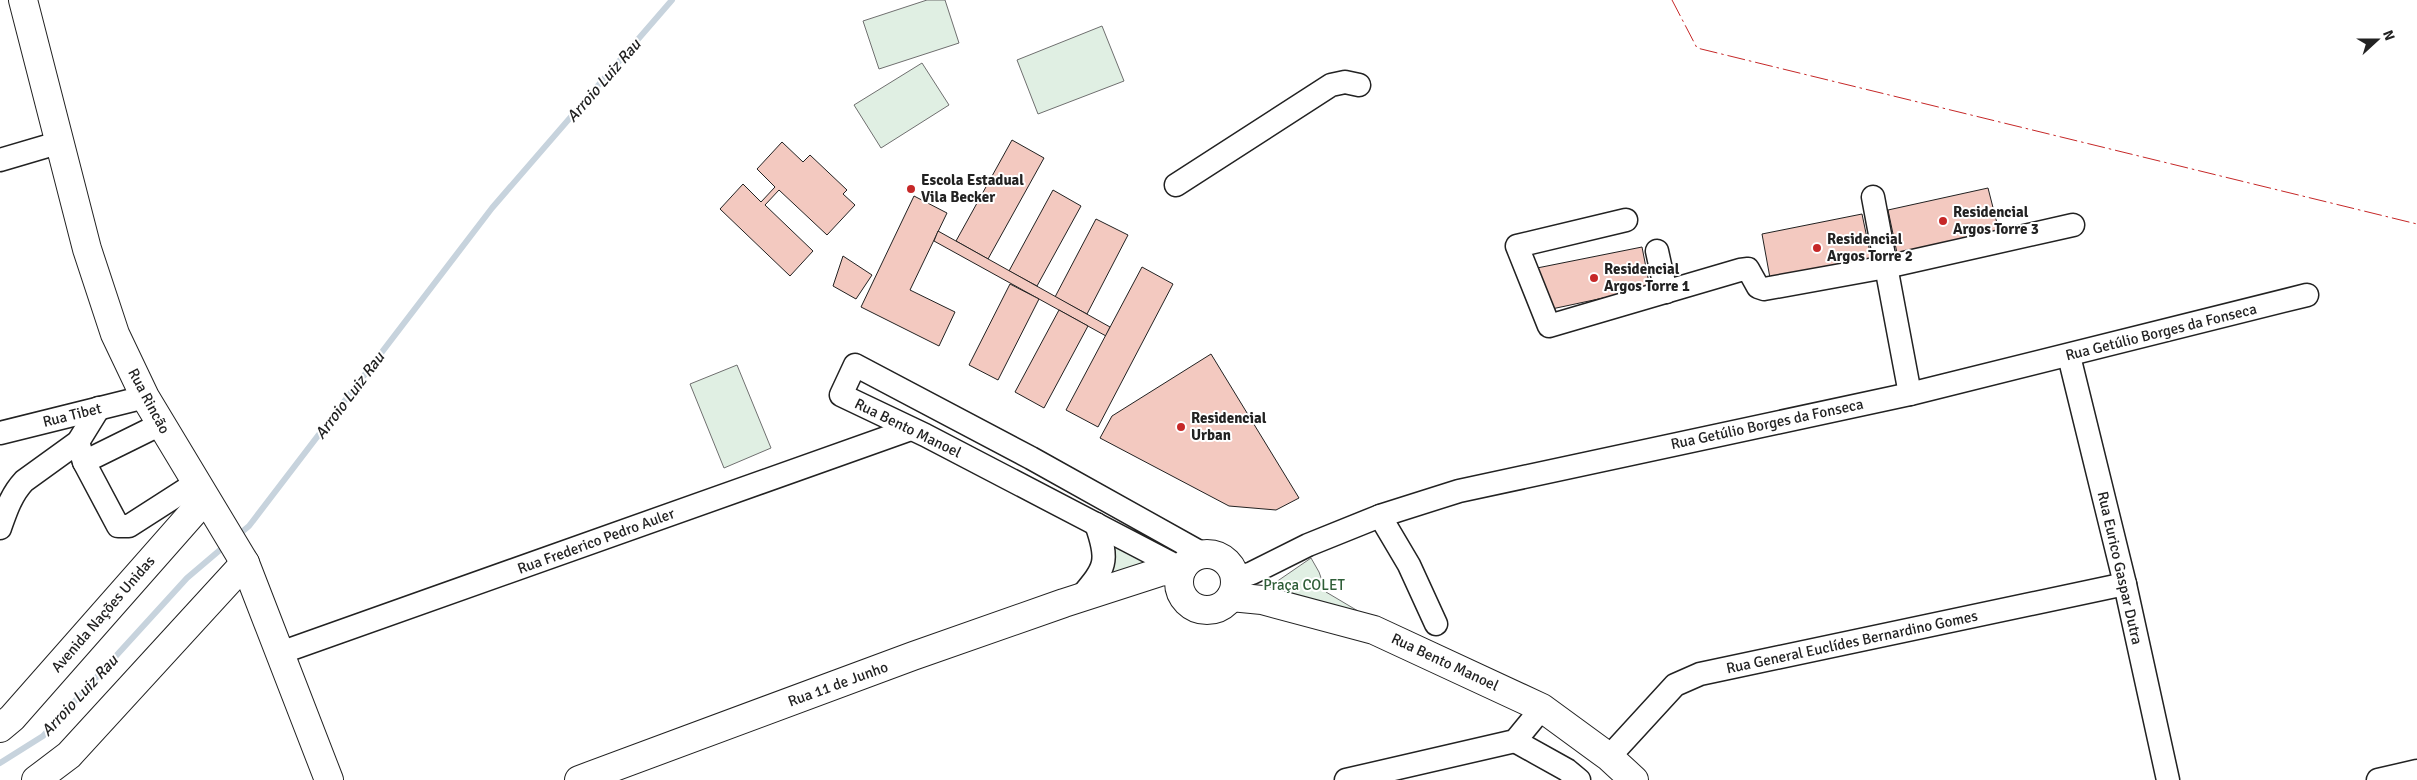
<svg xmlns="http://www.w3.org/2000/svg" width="2417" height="780" viewBox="0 0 2417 780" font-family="Signika,sans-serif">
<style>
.green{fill:#e0efe3;stroke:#6f6f6f}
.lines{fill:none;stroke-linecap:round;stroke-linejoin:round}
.stream{stroke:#c7d3dd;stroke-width:6}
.building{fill:#f3c9c0;stroke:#222}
.minor-casing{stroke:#222;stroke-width:25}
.major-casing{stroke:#222;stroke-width:30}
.minor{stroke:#fff;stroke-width:22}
.major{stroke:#fff;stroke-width:28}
.power{stroke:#c62828;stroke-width:1;stroke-dasharray:18 4 2.5 4;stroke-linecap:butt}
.poi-dot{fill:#c62828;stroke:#fff;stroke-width:2}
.labels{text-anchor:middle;stroke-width:4;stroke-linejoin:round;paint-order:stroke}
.poi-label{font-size:15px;font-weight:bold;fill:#222;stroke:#fff;text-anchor:start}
.street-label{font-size:15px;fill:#222;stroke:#fff}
.park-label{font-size:15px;fill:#2f5e38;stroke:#fff}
.water-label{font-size:16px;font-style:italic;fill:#222;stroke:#fff}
</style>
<rect width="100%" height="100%" fill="#fff"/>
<g class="green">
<polygon points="927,0 945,0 959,43 879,69 863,21"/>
<polygon points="1102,26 1124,81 1038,114 1017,60"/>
<polygon points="922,63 949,105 881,148 854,105"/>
<polygon points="737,365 771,448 724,468 690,384"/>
<polygon points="1104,535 1161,566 1095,588"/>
<polygon points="1311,558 1319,572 1326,592 1358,611 1355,619 1263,591"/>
</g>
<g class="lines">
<g class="stream">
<polyline points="237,536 249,526 492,208 672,0"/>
<polyline points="0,763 43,736 187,578 227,544"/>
</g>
</g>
<g class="building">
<polygon points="1012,140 1044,158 988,259 956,241"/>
<polygon points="782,142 803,162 810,155 847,190 843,194 855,205 827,235 779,190 765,205 813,251 790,276 720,209 743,184 761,202 775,187 757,169"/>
<polygon points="1988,188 1999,231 1897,253 1888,210"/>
<polygon points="1053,190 1081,206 1037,286 1009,271"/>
<polygon points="914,196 947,213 910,290 955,312 939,346 861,307"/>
<polygon points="1862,214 1872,262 1770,278 1762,234"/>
<polygon points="1096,219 1128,235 1087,314 1055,297"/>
<polygon points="938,231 1110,327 1106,336 934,241"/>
<polygon points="1642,247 1650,288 1547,310 1537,268"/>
<polygon points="843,256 872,275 856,299 833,286"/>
<polygon points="1142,267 1173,284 1098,427 1066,410"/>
<polygon points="1010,284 1039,299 998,380 969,365"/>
<polygon points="1059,310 1088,326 1044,408 1015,392"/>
<polygon points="1211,354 1299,498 1276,510 1229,506 1100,438 1112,416"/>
</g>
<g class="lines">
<g class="minor-casing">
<g id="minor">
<polyline points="0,160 61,142"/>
<polyline points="1176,185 1331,85 1345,82 1359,85"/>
<polyline points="1873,197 1910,394"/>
<polyline points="1626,220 1517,246 1549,326 1740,270 1748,269 1758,287 1764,289 1886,267 2073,225"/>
<polyline points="1657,251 1666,292"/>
<polyline points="2069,356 2125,584 2168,780"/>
<polyline points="0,433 145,397"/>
<polyline points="78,442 84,462 118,526 129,526 196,483"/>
<polyline points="84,462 161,424"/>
<polyline points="1380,516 1409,565 1436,624"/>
<path d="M0 528C6 511 11 495 24 481L78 442 99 408"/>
<polyline points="1182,569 925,435 841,395 855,365 1031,458 1203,554"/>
<polyline points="1235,579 1252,573 1308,545 1380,516 1459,491 1910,394 2307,295"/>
<path d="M1080 598C1105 568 1110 563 1096 524"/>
<polyline points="280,653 911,429"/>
<polyline points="1515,741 1567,770 1579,780"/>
<polyline points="1609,757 1675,685 1700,674 2125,584"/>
<polyline points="1346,780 1515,741 1542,708"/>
<polyline points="2378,780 2417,771"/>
</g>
</g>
<g class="major-casing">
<g id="major">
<polyline points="23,0 87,249 115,334 145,397 245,563 329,780"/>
<circle cx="1207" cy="582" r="28"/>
<polyline points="1231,597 1262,600 1374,630 1542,708 1609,757 1634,780"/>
<polyline points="0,728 12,718 205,499"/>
<polyline points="36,780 69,755 245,563"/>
<polyline points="579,780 913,656 1064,603 1160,572 1182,569"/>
</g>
</g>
<use href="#minor" class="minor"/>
<use href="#major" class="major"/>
<polyline class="power" points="1672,0 1697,48 2417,224"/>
</g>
<g class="poi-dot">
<circle cx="911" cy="189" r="5"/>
<circle cx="1943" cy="221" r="5"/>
<circle cx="1817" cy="248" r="5"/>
<circle cx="1594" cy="278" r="5"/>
<circle cx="1181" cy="427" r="5"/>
</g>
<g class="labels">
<g class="poi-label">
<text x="921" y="185">Escola Estadual<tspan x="921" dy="17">Vila Becker</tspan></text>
<text x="1953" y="217">Residencial<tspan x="1953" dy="17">Argos Torre 3</tspan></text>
<text x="1827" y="244">Residencial<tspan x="1827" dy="17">Argos Torre 2</tspan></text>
<text x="1604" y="274">Residencial<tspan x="1604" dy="17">Argos Torre 1</tspan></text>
<text x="1191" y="423">Residencial<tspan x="1191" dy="17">Urban</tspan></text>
</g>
<g class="street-label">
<text transform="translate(2161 332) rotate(-14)" y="5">Rua Getúlio Borges da Fonseca</text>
<text transform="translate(149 401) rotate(62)" y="5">Rua Rincão</text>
<text transform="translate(72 415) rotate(-14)" y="5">Rua Tibet</text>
<text transform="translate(1767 424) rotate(-12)" y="5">Rua Getúlio Borges da Fonseca</text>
<text transform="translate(908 428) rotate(26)" y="5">Rua Bento Manoel</text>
<text transform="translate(596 541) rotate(-20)" y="5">Rua Frederico Pedro Auler</text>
<text transform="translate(2120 568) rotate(77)" y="5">Rua Eurico Gaspar Dutra</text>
<text transform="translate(103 614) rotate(-49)" y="5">Avenida Nações Unidas</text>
<text transform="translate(1852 642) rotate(-12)" y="5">Rua General Euclídes Bernardino Gomes</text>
<text transform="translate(1445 662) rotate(25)" y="5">Rua Bento Manoel</text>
<text transform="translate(838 684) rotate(-20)" y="5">Rua 11 de Junho</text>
</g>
<g class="park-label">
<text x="1304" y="590">Praça COLET</text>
</g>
<g class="water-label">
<text transform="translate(603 80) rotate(-49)" y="6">Arroio Luiz Rau</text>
<text transform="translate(349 395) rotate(-53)" y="6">Arroio Luiz Rau</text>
<text transform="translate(79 695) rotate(-47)" y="6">Arroio Luiz Rau</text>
</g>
</g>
<g transform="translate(2377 40) rotate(69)" stroke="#ffffff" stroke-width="4" paint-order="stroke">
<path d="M0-4L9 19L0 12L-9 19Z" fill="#222222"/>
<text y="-8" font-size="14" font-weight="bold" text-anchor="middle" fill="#222222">N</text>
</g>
</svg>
